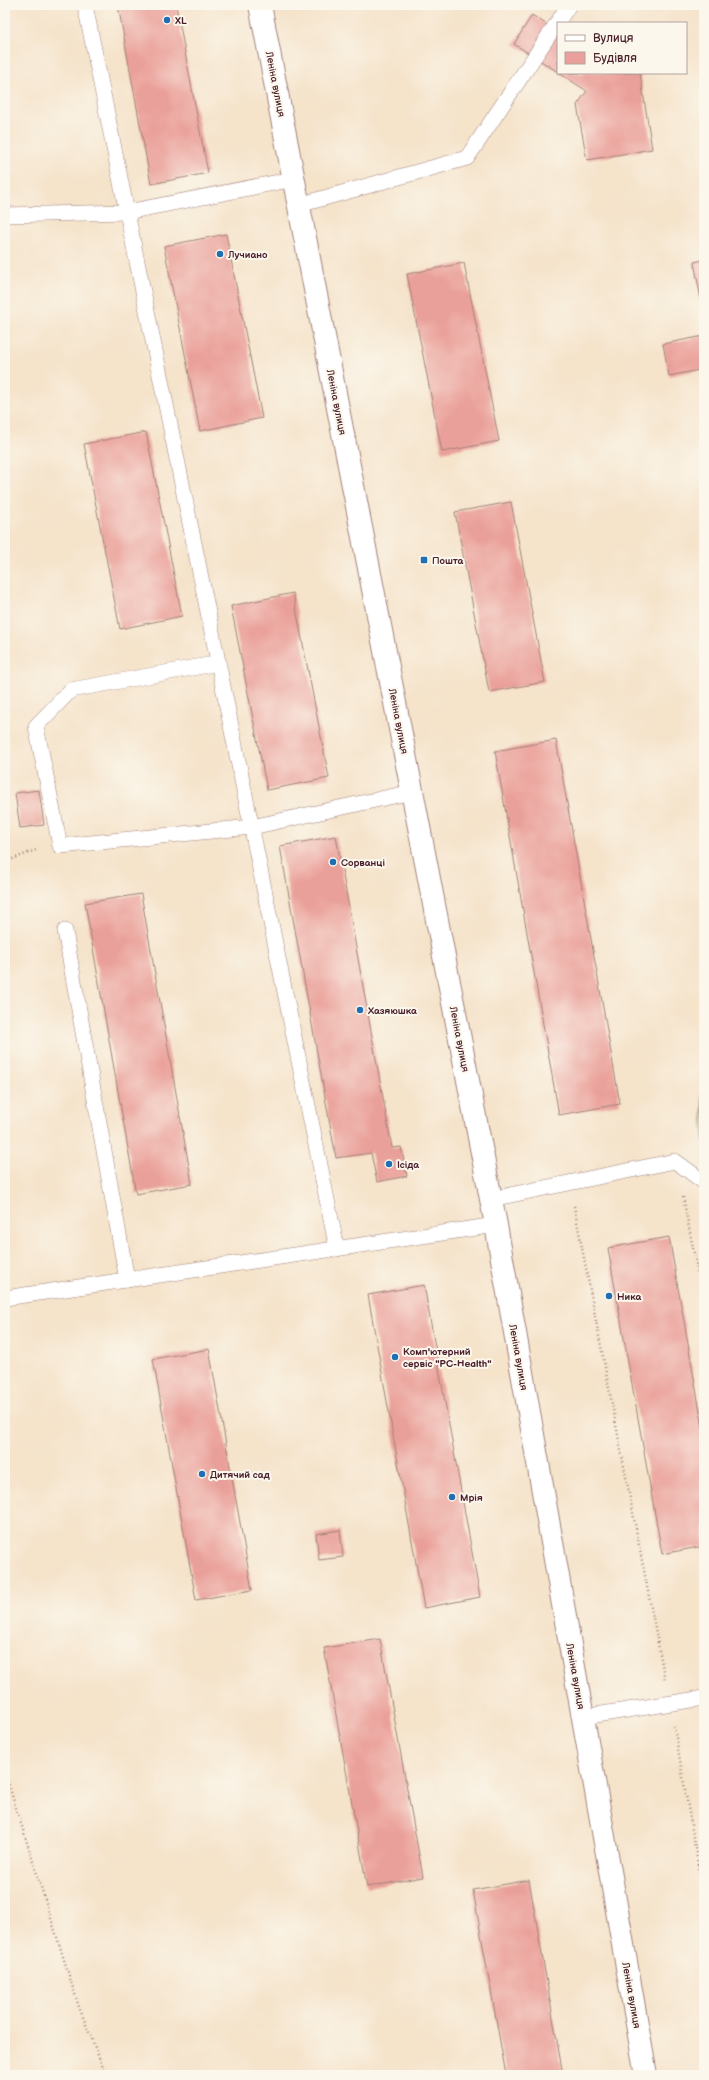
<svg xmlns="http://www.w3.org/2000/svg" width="709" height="2080" viewBox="0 0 709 2080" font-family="'Balsamiq Sans',sans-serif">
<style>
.forest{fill:#92ac5d;stroke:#6e6644}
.building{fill:#eaa09a}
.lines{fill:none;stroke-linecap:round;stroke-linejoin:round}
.lane-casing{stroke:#a0817a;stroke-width:16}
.secondary-casing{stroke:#a0817a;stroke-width:24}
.path{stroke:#a0817a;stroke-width:2.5;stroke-dasharray:1 3;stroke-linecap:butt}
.lane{stroke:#fff;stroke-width:15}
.secondary{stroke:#fff;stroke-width:22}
.poi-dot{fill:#1f6fb2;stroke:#fbf7ec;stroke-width:1.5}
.labels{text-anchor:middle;stroke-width:4;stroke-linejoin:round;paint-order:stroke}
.poi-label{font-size:10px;font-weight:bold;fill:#4a1f2b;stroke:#fbf7ec;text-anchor:start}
.street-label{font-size:10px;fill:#4a1f2b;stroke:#fbf7ec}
</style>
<rect width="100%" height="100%" fill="#fbf7ec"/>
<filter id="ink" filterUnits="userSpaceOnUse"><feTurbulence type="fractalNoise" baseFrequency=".025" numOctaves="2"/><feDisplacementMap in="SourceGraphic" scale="8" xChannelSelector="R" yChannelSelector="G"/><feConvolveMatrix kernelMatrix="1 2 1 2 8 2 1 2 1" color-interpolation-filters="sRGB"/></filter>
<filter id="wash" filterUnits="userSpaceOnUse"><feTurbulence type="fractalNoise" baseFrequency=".012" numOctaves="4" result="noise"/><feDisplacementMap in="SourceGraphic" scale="16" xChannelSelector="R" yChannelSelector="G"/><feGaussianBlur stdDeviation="0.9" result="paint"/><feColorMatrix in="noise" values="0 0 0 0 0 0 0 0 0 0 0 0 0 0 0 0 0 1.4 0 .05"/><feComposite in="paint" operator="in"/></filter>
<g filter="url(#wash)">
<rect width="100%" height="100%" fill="#f5e3ca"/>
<polygon class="forest" points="704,1068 704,1143 701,1072"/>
<g id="blocks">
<g class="building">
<polygon points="118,5 176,5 208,173 151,184"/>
<polygon points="532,15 558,32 558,72 514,44"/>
<polygon points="559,73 640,73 652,149 587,160 577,105 587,91"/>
<polygon points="226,234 262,418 200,431 164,246"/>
<polygon points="704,260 704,298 701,299 694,262"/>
<polygon points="464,263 499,441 442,452 407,274"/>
<polygon points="704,336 704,369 669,376 663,344"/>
<polygon points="146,432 182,616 120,629 84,444"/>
<polygon points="511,502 545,682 489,692 455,512"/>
<polygon points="293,593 329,778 267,790 231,606"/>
<polygon points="556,740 620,1104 559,1115 495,751"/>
<polygon points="39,790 44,825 20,828 15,793"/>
<polygon points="336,836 392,1148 401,1147 407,1176 377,1182 371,1153 336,1158 280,846"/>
<polygon points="141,894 192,1184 136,1194 85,903"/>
<polygon points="669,1237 704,1434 704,1546 662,1554 608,1248"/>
<polygon points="424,1285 480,1597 424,1608 368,1295"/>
<polygon points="209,1349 252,1590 196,1600 153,1359"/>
<polygon points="340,1530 343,1557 319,1560 316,1534"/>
<polygon points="380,1639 423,1877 367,1887 324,1648"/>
<polygon points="529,1880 563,2075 506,2075 473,1890"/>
</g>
</g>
</g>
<g filter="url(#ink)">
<use href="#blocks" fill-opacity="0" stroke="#a0817a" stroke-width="1"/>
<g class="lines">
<g class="lane-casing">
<g id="lane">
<polyline points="85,5 337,1249"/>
<polyline points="299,205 467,158 569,5"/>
<polyline points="5,215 127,212 294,179"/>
<polyline points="219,663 71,690 36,726 60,846 252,827 412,792"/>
<polyline points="65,931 127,1280"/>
<polyline points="491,1199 675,1161 704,1182"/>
<polyline points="5,1298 496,1225"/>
<polyline points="583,1717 704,1698"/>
</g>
</g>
<g class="secondary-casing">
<polyline id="secondary" points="260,5 496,1225 646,2075"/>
</g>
<g class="path">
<polyline points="5,862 36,850"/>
<polyline points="683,1197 704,1304"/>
<polyline points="574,1206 665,1680"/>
<polyline points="674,1726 704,1899"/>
<polyline points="5,1773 79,2007 106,2075"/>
</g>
<use href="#lane" class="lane"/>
<use href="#secondary" class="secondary"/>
</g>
</g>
<g class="poi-dot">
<circle cx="167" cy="20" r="4"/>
<circle cx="220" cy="254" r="4"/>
<rect x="420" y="556" width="8" height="8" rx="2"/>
<circle cx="333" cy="862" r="4"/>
<circle cx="360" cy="1010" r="4"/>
<circle cx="389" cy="1164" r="4"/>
<circle cx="609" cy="1296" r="4"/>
<circle cx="395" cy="1357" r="4"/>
<circle cx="202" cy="1474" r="4"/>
<circle cx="452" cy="1497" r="4"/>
</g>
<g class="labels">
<g class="poi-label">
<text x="175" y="24">XL</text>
<text x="228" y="258">Лучиано</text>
<text x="432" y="564">Пошта</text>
<text x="341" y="866">Сорванці</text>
<text x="368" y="1014">Хазяюшка</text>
<text x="397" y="1168">Ісіда</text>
<text x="617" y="1300">Ника</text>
<text x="403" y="1355">Комп'ютерний<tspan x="403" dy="12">сервіс "PC-Health"</tspan></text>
<text x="210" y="1478">Дитячий сад</text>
<text x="460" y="1501">Мрія</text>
</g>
<g class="street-label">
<text transform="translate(276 84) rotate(79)" y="4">Леніна вулиця</text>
<text transform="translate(337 402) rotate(79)" y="4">Леніна вулиця</text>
<text transform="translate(399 721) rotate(79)" y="4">Леніна вулиця</text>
<text transform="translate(460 1039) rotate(79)" y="4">Леніна вулиця</text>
<text transform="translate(519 1357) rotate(80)" y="4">Леніна вулиця</text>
<text transform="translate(576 1676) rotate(80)" y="4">Леніна вулиця</text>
<text transform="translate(632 1995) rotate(80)" y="4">Леніна вулиця</text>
</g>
</g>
<rect width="709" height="2080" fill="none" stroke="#fbf7ec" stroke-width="20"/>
<rect x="557" y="22" width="130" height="52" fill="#fbf7ec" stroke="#b4a19f"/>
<rect x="565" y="35" width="20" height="6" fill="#ffffff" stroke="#b4a19f"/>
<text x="593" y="42" font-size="12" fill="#4a1f2b">Вулиця</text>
<rect x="565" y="52" width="20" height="12" fill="#eaa09a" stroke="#b4a19f"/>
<text x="593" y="62" font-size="12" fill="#4a1f2b">Будівля</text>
</svg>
